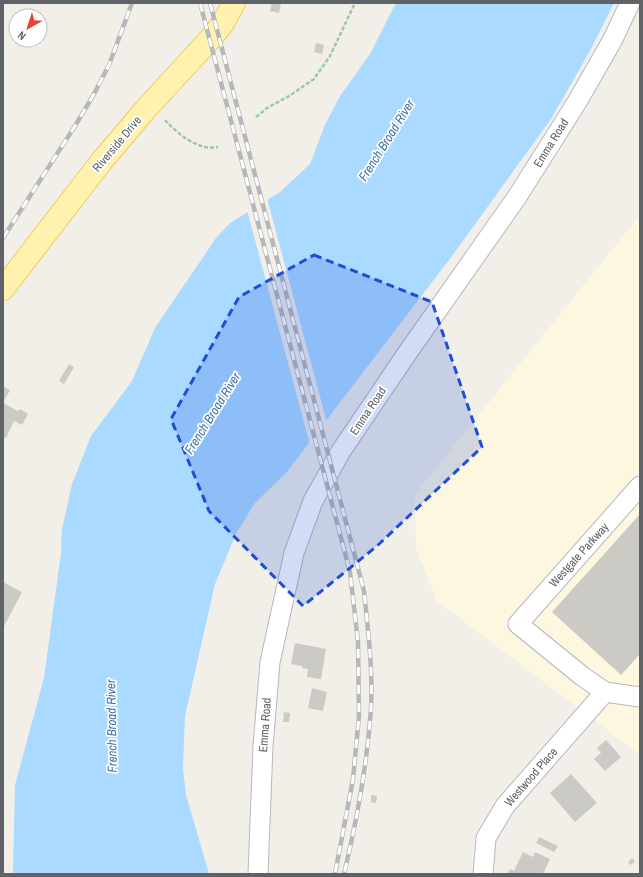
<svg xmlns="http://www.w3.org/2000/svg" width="643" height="877" viewBox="0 0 643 877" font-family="'Archivo Narrow',sans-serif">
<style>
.commercial{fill:#fef7e0}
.water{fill:#aadaff}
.pier{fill:#f1efe8}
.building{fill:#cccac5}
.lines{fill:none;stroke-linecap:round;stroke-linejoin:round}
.minor-casing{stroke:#b5b8bc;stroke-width:21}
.major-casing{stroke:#f2c960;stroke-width:24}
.path{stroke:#9cc7a9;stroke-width:2.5;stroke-dasharray:4 2;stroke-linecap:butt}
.minor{stroke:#fff;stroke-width:19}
.major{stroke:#fff2af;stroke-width:22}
.rail-casing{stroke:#b6b7b8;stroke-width:4.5}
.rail{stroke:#fff;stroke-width:3;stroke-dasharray:9;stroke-linecap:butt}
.marked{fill:#1d4ed8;fill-opacity:0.2;stroke:#1d4ed8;stroke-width:3;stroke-dasharray:8 5;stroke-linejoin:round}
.labels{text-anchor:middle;stroke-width:3.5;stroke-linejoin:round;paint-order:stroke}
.street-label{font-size:12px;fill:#5f6368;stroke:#fff}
.water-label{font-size:13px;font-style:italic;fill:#4174aa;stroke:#fff}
</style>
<rect width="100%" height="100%" fill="#f1efe8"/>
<polygon class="commercial" points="640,215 640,755 437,601 416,548 415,494"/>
<polygon class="water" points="396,3 614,3 591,49 551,119 452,256 286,473 254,504 236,534 215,584 185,716 183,768 186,795 209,874 13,874 15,785 44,678 61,553 62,529 72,484 91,436 132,381 155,328 216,238 230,223 280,192 310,164 325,125 340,96 370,54"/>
<polygon class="pier" points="267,198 327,423 310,445 247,210"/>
<g class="building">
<polygon points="272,3 281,3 279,13 270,11"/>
<polygon points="316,43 324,45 322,54 314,52"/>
<polygon points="69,364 74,367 64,384 59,381"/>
<polygon points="3,386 10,390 3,403"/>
<polygon points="3,403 18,411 20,409 28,414 22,425 14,421 6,438 4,438 3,439"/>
<polygon points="640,514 640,654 621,675 552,612"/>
<polygon points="3,582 22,592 3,628"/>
<polygon points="295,643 326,649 321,679 307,677 308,669 302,668 302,666 291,664"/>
<polygon points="312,688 327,692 323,711 308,708"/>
<polygon points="284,712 290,713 289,722 283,722"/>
<polygon points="606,740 621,757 605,771 594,759 601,753 597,748"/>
<polygon points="571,774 597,803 575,822 550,793"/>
<polygon points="371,795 377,796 376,803 371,802"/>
<polygon points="539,837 558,846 554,852 536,843"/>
<polygon points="523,852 533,857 535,852 550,859 543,874 507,874 510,869 514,871"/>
<polygon points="632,858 635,862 630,865 628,862"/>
</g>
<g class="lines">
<g class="minor-casing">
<g id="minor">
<polyline points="640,486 518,624 582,676 605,692 640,697"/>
<polyline points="258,874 263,746 270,662 294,553 313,501 341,451 408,352 517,197 577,102 612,41 630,3"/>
<polyline points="483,874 486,838 505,806 605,692"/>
</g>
</g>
<g class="major-casing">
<polyline id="major" points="3,289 101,162 145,110 212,37 223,23 234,3"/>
</g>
<g class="path">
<polyline points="256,117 267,108 289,96 314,79 330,56 355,3"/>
<path d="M165 120C178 134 198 151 218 147"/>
</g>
<use href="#minor" class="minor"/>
<use href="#major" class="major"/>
<g class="rail-casing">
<g id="rail">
<polyline points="200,3 350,572 358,642 359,716 353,779 335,874"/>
<path d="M210 3 364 591C368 629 373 671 371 709 367 765 357 820 344 874"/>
<polyline points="3,238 75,126 94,94 109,65 132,3"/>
</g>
</g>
<use href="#rail" class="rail"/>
</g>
<path class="marked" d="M314 255 432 302 482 447 377 546 303 606 209 511 171 419 239 297Z"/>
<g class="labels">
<g class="street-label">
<text transform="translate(551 143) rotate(-58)" y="4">Emma Road</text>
<text transform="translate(117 144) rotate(-50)" y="4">Riverside Drive</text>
<text transform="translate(368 411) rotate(-56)" y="4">Emma Road</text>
<text transform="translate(579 555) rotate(-48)" y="4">Westgate Parkway</text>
<text transform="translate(265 725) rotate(-86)" y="4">Emma Road</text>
<text transform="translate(531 777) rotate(-49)" y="4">Westwood Place</text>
</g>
<g class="water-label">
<text transform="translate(386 140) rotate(-58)" y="5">French Broad River</text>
<text transform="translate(212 413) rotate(-58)" y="5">French Broad River</text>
<text transform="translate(111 726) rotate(-91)" y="5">French Broad River</text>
</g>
</g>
<rect width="643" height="877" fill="none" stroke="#5f6368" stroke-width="8"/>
<g transform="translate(28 28) rotate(219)"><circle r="19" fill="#ffffff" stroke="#bfc1c3"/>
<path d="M0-3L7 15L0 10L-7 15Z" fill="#ea4335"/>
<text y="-6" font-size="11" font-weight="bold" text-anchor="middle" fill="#5f6368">N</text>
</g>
</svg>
